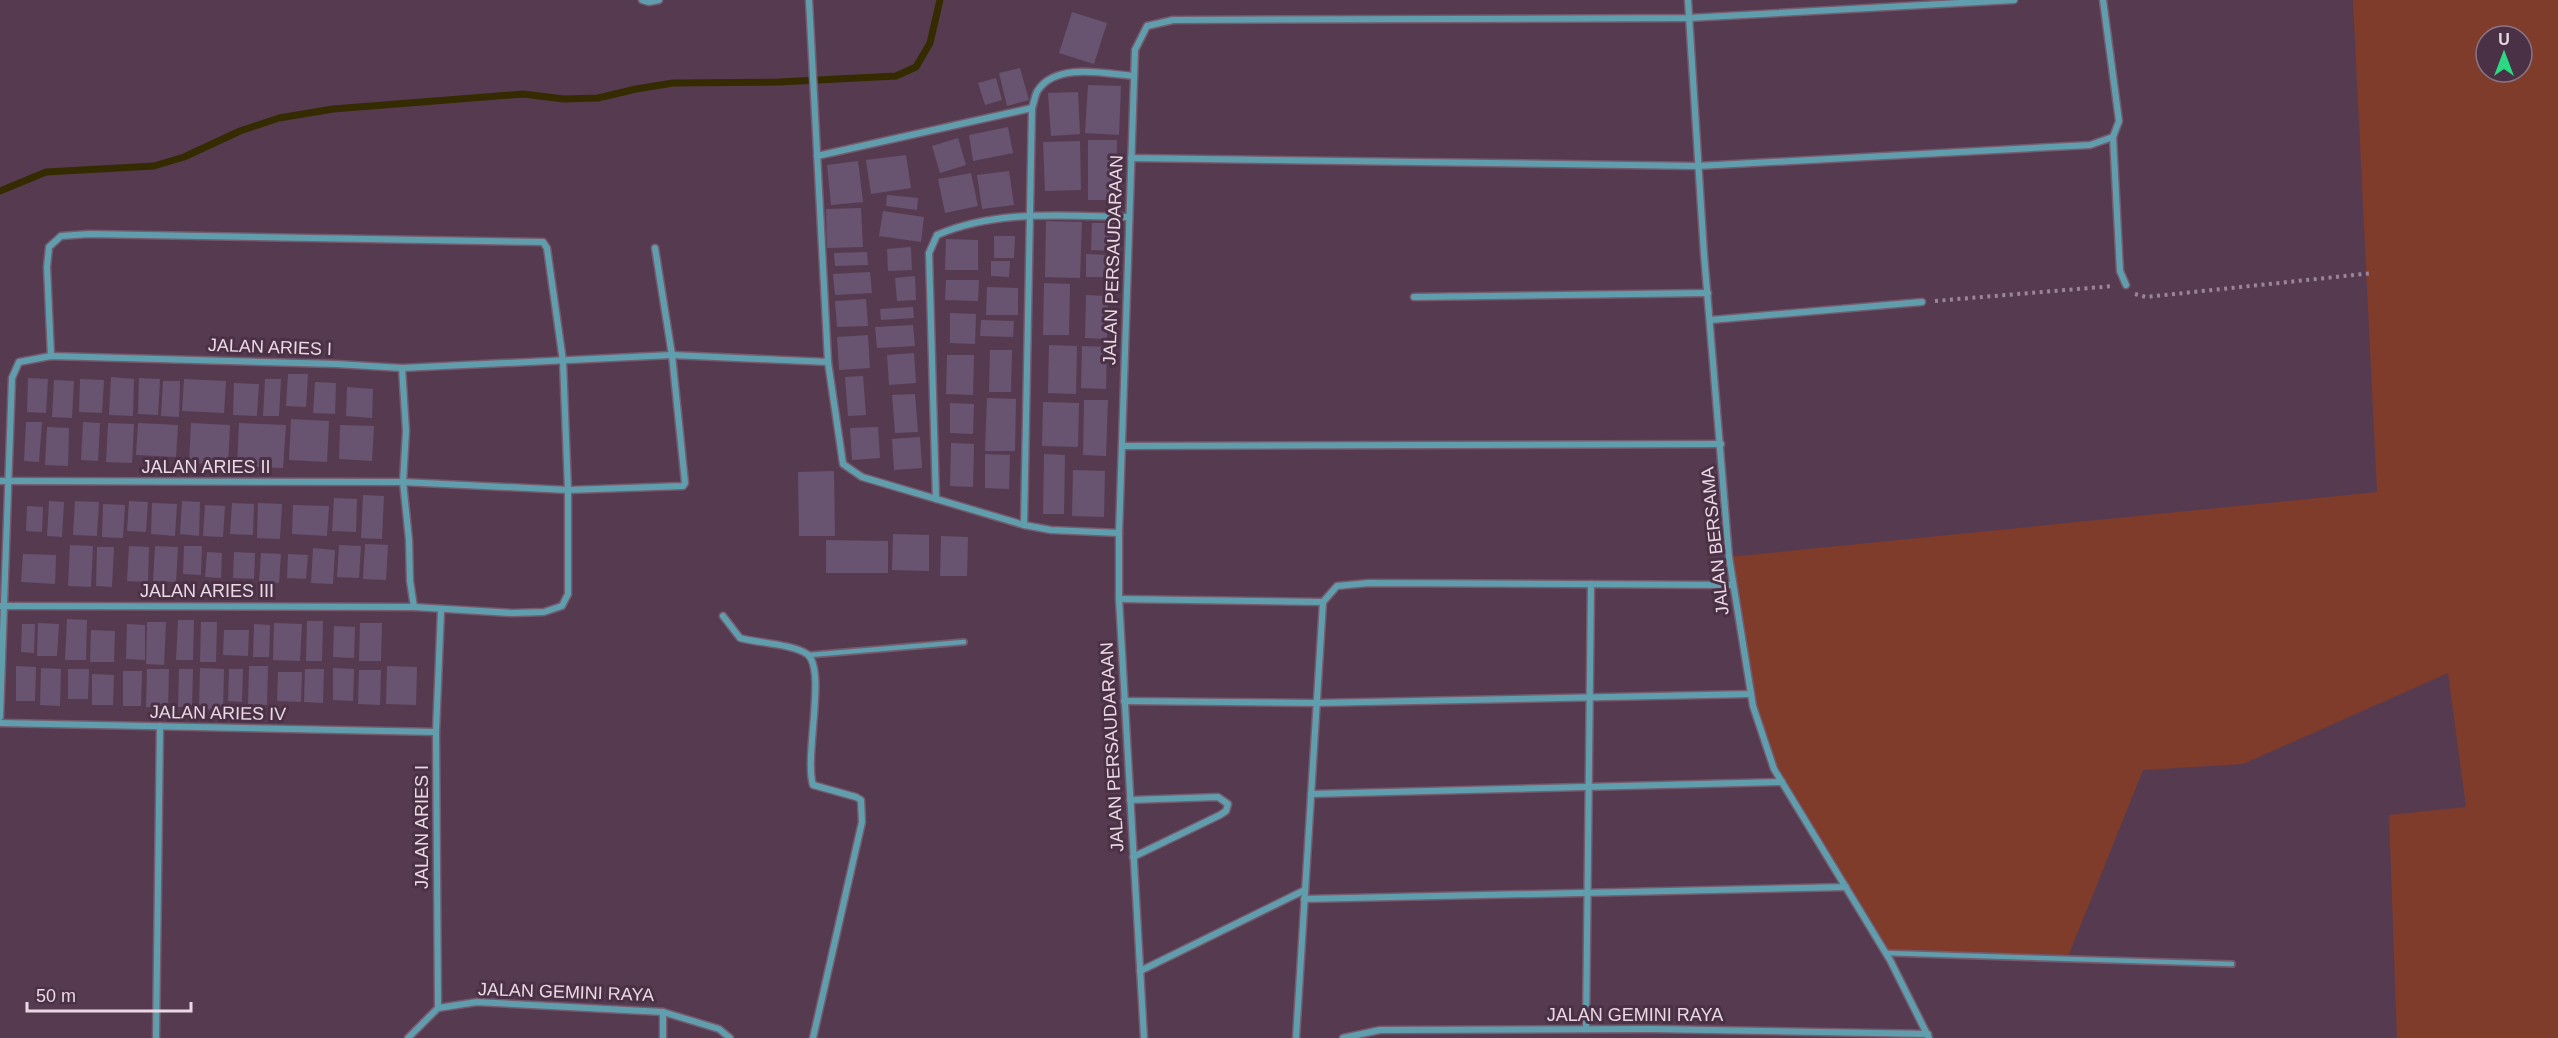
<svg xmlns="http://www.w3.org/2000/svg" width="2558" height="1038" viewBox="0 0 2558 1038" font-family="Helvetica,sans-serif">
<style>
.green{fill:#7f3c2b;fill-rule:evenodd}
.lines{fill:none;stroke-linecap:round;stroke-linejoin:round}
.stream{stroke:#352b00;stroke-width:7}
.building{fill:#685470}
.service-casing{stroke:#745b6e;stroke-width:8}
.minor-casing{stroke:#745b6e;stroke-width:9}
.path{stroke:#9b8596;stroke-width:4;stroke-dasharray:3 4.5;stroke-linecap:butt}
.service{stroke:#609ead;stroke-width:4.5}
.minor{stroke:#609ead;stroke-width:6}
.labels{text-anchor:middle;stroke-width:6;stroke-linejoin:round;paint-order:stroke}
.street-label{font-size:18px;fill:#ead9e5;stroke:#4b3145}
</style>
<rect width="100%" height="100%" fill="#563b50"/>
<path class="green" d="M2353 0H2558V1038H2397L2389 815 2466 807 2448 673 2243 764 2143 770 2067 959 1886 953 1774 769 1753 706 1729 557 2377 492ZM2486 36H2522V72H2486Z"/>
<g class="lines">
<polyline class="stream" points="0,191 46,172 154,166 184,157 240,131 279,118 333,109 523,94 564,99 598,98 636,89 673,83 779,82 896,76 916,67 930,43 940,0"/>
</g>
<g class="building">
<polygon points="1072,12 1107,23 1094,64 1059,53"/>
<polygon points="1020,68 1029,100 1007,106 999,73"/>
<polygon points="996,78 1002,100 985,105 978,83"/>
<polygon points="1088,85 1121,86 1119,135 1085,133"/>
<polygon points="1078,92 1080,134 1051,136 1048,93"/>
<polygon points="1008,127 1013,153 973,161 969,135"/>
<polygon points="958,138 966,165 940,173 932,146"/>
<polygon points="1088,140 1117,140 1116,200 1088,200"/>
<polygon points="1080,141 1081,190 1045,191 1043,142"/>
<polygon points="906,155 911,188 871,194 866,160"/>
<polygon points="858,161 863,202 831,205 827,165"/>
<polygon points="1009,171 1014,205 982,209 977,175"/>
<polygon points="971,173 978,206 945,213 938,179"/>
<polygon points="887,195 918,198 917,210 886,206"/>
<polygon points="861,208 863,247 827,248 826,209"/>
<polygon points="883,211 924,217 921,242 879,236"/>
<polygon points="1046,221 1082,222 1080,278 1045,277"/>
<polygon points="1092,223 1114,223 1113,251 1091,250"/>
<polygon points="994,236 1015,236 1014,258 994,258"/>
<polygon points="946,239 978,240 978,270 945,270"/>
<polygon points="911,247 912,270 888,271 887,249"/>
<polygon points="867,252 868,265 835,266 834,253"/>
<polygon points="1086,254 1107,255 1107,277 1086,277"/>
<polygon points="991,261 1010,261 1009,277 991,276"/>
<polygon points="870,272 872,293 835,295 833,274"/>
<polygon points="915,276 916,300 897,301 895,278"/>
<polygon points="946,280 979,280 978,301 945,300"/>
<polygon points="1044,283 1070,284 1069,335 1043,335"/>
<polygon points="987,287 1018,288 1018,315 986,315"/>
<polygon points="1086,295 1108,296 1107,339 1085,338"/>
<polygon points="866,299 868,326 837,327 835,301"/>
<polygon points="913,307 914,318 881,320 880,309"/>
<polygon points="950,313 976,314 975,344 950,343"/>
<polygon points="981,320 1014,321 1013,337 980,336"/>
<polygon points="913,325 915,346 877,348 875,327"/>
<polygon points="868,335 870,368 839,370 837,337"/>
<polygon points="1049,345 1077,346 1076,394 1048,393"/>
<polygon points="1082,346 1107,347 1106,389 1081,388"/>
<polygon points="990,350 1012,350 1011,392 989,392"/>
<polygon points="914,353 916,383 889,385 887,355"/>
<polygon points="947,355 974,355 973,395 946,394"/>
<polygon points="288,374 308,374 306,407 286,406"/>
<polygon points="863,376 866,415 848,416 845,377"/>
<polygon points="111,377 134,379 133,416 109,415"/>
<polygon points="28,378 48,379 46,413 27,412"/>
<polygon points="139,378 160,379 158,415 138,414"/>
<polygon points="80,379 104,380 102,413 79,412"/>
<polygon points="184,379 226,381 224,413 182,411"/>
<polygon points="265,379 281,379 279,416 263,416"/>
<polygon points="54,380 74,381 72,418 52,417"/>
<polygon points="163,381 180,381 179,417 161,416"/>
<polygon points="315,382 336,383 335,414 313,413"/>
<polygon points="234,383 259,384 257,416 233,415"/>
<polygon points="347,387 373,389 372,418 346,416"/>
<polygon points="915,394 918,432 895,433 892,395"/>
<polygon points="987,398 1016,399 1015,451 985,451"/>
<polygon points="1084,400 1108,400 1106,456 1083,455"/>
<polygon points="1043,402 1079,403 1078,447 1042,446"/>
<polygon points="950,403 974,404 973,434 950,433"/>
<polygon points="291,419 329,421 327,462 289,460"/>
<polygon points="26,422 42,422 39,462 24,461"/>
<polygon points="83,422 100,423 98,461 81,460"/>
<polygon points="108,423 134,424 132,463 106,462"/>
<polygon points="138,423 178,425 176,457 136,455"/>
<polygon points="191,423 230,425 228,465 189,463"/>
<polygon points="239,423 286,425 283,468 237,466"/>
<polygon points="340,425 374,426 372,461 339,459"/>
<polygon points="47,427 69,428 68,466 45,465"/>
<polygon points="878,427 880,458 852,460 850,428"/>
<polygon points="920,437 922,468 894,470 892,439"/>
<polygon points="951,443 974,444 973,487 950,486"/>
<polygon points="985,454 1010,455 1009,489 985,488"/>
<polygon points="1044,454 1065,455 1064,514 1043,514"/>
<polygon points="1073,470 1105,471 1104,517 1072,516"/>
<polygon points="834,471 835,536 799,536 798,472"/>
<polygon points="363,495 384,496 382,539 361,538"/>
<polygon points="334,498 357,499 356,532 332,531"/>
<polygon points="49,501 64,502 62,537 47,536"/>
<polygon points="75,501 99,502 97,536 73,535"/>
<polygon points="129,501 148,502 146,532 127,531"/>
<polygon points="182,501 200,502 199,536 180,534"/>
<polygon points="152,503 177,504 175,536 151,534"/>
<polygon points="232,503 254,504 253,535 230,534"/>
<polygon points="258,503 282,504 280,539 257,538"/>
<polygon points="103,504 125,505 123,538 102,537"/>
<polygon points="205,505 225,506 223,537 203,536"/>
<polygon points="293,505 329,506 327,536 292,534"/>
<polygon points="27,506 43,507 42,532 26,531"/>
<polygon points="893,534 929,535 929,571 892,570"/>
<polygon points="941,536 968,537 967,576 940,576"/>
<polygon points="826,540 888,541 888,573 826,573"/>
<polygon points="365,544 388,545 386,580 363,579"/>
<polygon points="70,545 93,546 91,587 68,586"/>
<polygon points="339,545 361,546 359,578 337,577"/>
<polygon points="129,546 149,547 148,582 127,581"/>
<polygon points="155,546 178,547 176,582 153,581"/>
<polygon points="184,546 202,546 201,575 183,574"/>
<polygon points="97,547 114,547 112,587 96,586"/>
<polygon points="313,548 335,550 333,584 311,583"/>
<polygon points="207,552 222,553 221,578 205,577"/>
<polygon points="234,552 255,553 254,579 233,578"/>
<polygon points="261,553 281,554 279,583 259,582"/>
<polygon points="23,554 56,555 55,584 21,582"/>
<polygon points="288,554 308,555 306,579 287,578"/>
<polygon points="67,619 87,620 86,660 65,660"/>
<polygon points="178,620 194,620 193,660 176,660"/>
<polygon points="307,621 323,621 322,661 306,661"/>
<polygon points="147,622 166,622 164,665 146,664"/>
<polygon points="201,622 217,622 216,662 200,662"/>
<polygon points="38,623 59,624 57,656 37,656"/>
<polygon points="274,623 302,624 300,661 273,660"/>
<polygon points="360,623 382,623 381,661 359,661"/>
<polygon points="22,624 35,624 34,653 21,652"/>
<polygon points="127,624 145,625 145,660 126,659"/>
<polygon points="254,624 270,625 269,657 253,657"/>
<polygon points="334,626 355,627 354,658 333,657"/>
<polygon points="91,630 115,631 114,662 90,662"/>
<polygon points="224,630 249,630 248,656 223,655"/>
<polygon points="16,666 36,667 35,701 16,701"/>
<polygon points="249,666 268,666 267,705 248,704"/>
<polygon points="387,666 417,667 416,705 386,704"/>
<polygon points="41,668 61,669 60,706 40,705"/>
<polygon points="200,668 224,669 223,710 199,709"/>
<polygon points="333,668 354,669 353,701 333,700"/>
<polygon points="68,669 89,669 88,699 68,699"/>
<polygon points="147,669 169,669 168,707 146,707"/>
<polygon points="179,669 193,669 192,707 178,707"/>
<polygon points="229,669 243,669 242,702 228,701"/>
<polygon points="305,669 324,669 323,703 304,702"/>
<polygon points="359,670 381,670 380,705 358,704"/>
<polygon points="123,671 142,671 141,706 123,706"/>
<polygon points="278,672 302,672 301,702 277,701"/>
<polygon points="92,674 114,675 113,705 92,705"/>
</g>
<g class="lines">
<g class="service-casing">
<g id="service">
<polyline points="809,655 964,642"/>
<polyline points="1886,953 2232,964"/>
</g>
</g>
<g class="minor-casing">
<g id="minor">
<polyline points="642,0 649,2 659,0"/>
<polyline points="809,0 828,362 843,464 862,477 1024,525 1051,530 1119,533"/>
<polyline points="1688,0 1704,254 1729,557 1753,706 1774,769 1890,960 1929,1038"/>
<polyline points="2113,137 2120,271 2126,285"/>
<polyline points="817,156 1032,108"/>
<polyline points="1131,158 1698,166 2090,145 2113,137 2119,121 2103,0"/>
<polyline points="1414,297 1708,293"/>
<polyline points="1710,320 1922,302"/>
<polyline points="402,368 672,355 828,362"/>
<polyline points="1122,446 1721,444"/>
<polyline points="0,481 403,482 568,490 683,486 685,483 672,355 655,248"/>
<path d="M936 499 929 253 937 235C997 209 1065 216 1129 217"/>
<path d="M1024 525 1032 108C1034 103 1035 94 1038 90 1057 62 1106 74 1134 76"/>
<polyline points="1119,599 1323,602 1296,1038"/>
<polyline points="1323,602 1337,586 1369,583 1733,585"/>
<polyline points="0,606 414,607 512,613 544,612 562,606 568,594 568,490 563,361 547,248 543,242 89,234 61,236 49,247 47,267 51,356"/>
<path d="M723 616 740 638C758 643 792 644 807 654 827 669 804 756 813 785L856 797 861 800 862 822 813 1038"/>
<polyline points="1124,701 1316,703 1751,694"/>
<polyline points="0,717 12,378 19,362 51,356 336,364 402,368 406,431 403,482 409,540 410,581 414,607"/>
<polyline points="0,723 436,732"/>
<polyline points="1311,794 1782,782"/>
<polyline points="1130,800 1218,797 1228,804 1226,811 1220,815 1133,857"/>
<polyline points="1304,899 1846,887"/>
<polyline points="1140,971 1305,890"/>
<polyline points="438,1008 436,732 441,610"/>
<polyline points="1586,1029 1591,584"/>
<polyline points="156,1038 160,726"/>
<polyline points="408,1038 438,1008 477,1002 663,1012 719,1029 730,1038"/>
<polyline points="663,1038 663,1012"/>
<polyline points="1144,1038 1119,599 1119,533 1135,50 1147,26 1173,20 1688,18 2014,0"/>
<polyline points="1343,1038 1380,1030 1652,1029 1928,1034"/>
</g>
</g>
<g class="path">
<polyline points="2135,294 2146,297 2373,273"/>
<polyline points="1935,301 2113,286"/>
</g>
<use href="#service" class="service"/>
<use href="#minor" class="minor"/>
</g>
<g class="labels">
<g class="street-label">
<text transform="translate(1113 260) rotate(-88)" y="6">JALAN PERSAUDARAAN</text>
<text transform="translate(270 347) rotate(2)" y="6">JALAN ARIES I</text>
<text x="206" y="473">JALAN ARIES II</text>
<text transform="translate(1715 541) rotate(-96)" y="6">JALAN BERSAMA</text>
<text x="207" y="597">JALAN ARIES III</text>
<text transform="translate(218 713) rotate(1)" y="6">JALAN ARIES IV</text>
<text transform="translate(1112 747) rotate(-93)" y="6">JALAN PERSAUDARAAN</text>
<text transform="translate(422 827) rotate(-90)" y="6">JALAN ARIES I</text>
<text transform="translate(566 992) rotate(2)" y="6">JALAN GEMINI RAYA</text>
<text x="1635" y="1021">JALAN GEMINI RAYA</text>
</g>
</g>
<g transform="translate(2504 54)"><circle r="28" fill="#4b3145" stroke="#8b7485" stroke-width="1.5"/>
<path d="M0-4.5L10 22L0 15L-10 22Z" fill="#2cd884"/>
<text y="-9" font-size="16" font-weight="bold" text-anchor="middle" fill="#ead9e5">U</text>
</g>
<path d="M27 1002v9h164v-9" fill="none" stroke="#ead9e5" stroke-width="3"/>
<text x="36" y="1002" font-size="18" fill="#ead9e5" stroke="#4b3145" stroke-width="4.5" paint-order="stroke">50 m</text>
</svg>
